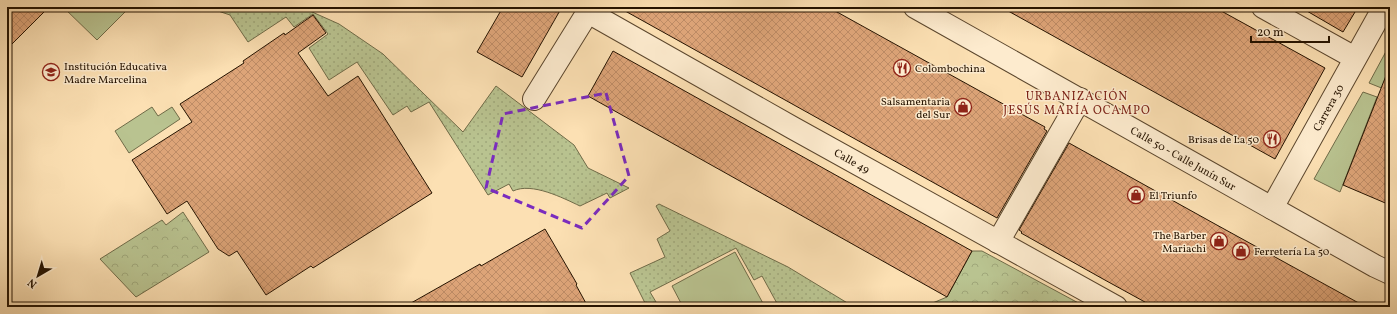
<svg xmlns="http://www.w3.org/2000/svg" width="1397" height="314" viewBox="0 0 1397 314" font-family="Vollkorn,serif">
<style>
.grass{fill:url(#grass-dots);stroke:#6f6b48}
.park{fill:url(#park-crowns);stroke:#6f6b48}
.garden{fill:#b9c390;stroke:#6f6b48}
.building{fill:url(#building-cross-hatch);stroke:#251300}
.lines{fill:none;stroke-linecap:round;stroke-linejoin:round}
.minor-casing{stroke:#5b462d;stroke-width:24}
.tertiary-casing{stroke:#5b462d;stroke-width:24}
.minor{stroke:#fdebce;stroke-width:22}
.tertiary{stroke:#fdebce;stroke-width:22}
.marked{fill:none;stroke:#7b2cbf;stroke-width:3;stroke-dasharray:8 5;stroke-linejoin:round}
.labels{text-anchor:middle;stroke-width:3;stroke-linejoin:round;paint-order:stroke}
.poi-label{font-size:11px;fill:#251300;stroke:#fdebce;text-anchor:start}
.street-label{font-size:11px;fill:#251300;stroke:#fdebce}
.neighbourhood-label{font-size:12px;letter-spacing:1px;fill:#7a1f14;stroke:#fdebce}
</style>
<defs>
<pattern id="grass-dots" width="8" height="8" patternUnits="userSpaceOnUse"><rect width="8" height="8" fill="#b9c390"/><path d="M2 2h.1M6 6h.1" fill="none" stroke="#9fa77a" stroke-width="1.8" stroke-linecap="round"/></pattern>
<pattern id="park-crowns" width="20" height="18" patternUnits="userSpaceOnUse"><rect width="20" height="18" fill="#b9c390"/><path d="M2 6a3 3 0 1 1 6 0M12 15a3 3 0 1 1 6 0" fill="none" stroke="#9fa77a"/></pattern>
<pattern id="building-cross-hatch" width="8" height="8" patternUnits="userSpaceOnUse"><rect width="8" height="8" fill="#dda478"/><path d="M0 0l8 8M0 8l8-8" fill="none" stroke="#be8c66"/></pattern>
</defs>
<rect width="100%" height="100%" fill="#fce0b3"/>
<filter id="stains"><feTurbulence type="fractalNoise" baseFrequency=".005" numOctaves="4"/><feColorMatrix values="0 0 0 0 .2 0 0 0 0 .09 0 0 0 0 .02 0 0 0 .5 -.17"/></filter>
<radialGradient id="worn" r=".72"><stop offset=".6" stop-color="#630" stop-opacity="0"/><stop offset="1" stop-color="#630" stop-opacity=".3"/></radialGradient>
<g class="grass">
<path d="M220 7H301L339 24 383 54 463 132 496 86 574 145 588 168 629 188 610 198 607 193 580 206C563 198 532 182 513 191L509 184 488 195 429 102 411 112 407 106 393 115 357 62 329 80 309 48 328 34 313 14 294 27 286 17 248 42 230 15 215 10Z"/>
<polygon points="659,204 788,267 854,307 779,307 762,276 754,280 736,248 650,292 659,307 647,307 630,273 665,257 657,239 670,231 656,206"/>
</g>
<g class="park">
<polygon points="183,212 209,252 136,297 100,259 162,220 166,225"/>
<polygon points="972,251 982,251 1084,306 1084,307 923,307 947,297"/>
</g>
<g class="garden">
<polygon points="63,7 130,7 97,40"/>
<polygon points="1390,44 1390,65 1386,76 1388,80 1384,89 1369,83"/>
<polygon points="1363,92 1377,97 1340,192 1314,179"/>
<polygon points="152,107 158,116 172,107 180,119 129,153 115,131"/>
<polygon points="735,252 765,307 683,307 672,286"/>
</g>
<g class="building">
<polygon points="7,7 49,7 7,49"/>
<polygon points="503,7 562,7 522,77 477,52"/>
<polygon points="618,7 828,7 1005,105 1045,127 1044,129 1047,131 997,218"/>
<polygon points="1001,7 1214,7 1325,68 1275,159"/>
<polygon points="1300,7 1358,7 1343,32"/>
<polygon points="313,15 326,33 298,53 328,96 358,76 432,193 313,268 311,266 266,295 237,251 229,256 218,249 187,201 167,214 132,160 192,122 180,104 244,63 243,61 284,33 285,35"/>
<polygon points="613,51 972,251 947,297 588,96"/>
<polygon points="1389,68 1390,68 1390,205 1343,185"/>
<polygon points="1069,143 1215,224 1366,307 1154,307 1103,279 1021,233 1022,232 1019,230"/>
<polygon points="545,229 577,284 576,285 588,307 404,307 480,264 481,266"/>
</g>
<g class="lines">
<g class="minor-casing">
<g id="minor">
<polyline points="1263,7 1355,58"/>
<path id="s1" d="M588 12 793 128 1116 307"/>
<polyline points="534,99 591,7"/>
<path id="s2" d="M1272 208 1384 7"/>
<polyline points="998,242 1080,99"/>
</g>
</g>
<g class="tertiary-casing">
<g id="tertiary">
<path id="s3" d="M915 7 1375 266 1390 273"/>
</g>
</g>
<use href="#minor" class="minor"/>
<use href="#tertiary" class="tertiary"/>
</g>
<path class="marked" d="M606 93 629 176 582 228 486 188 503 114Z"/>
<defs>
<g id="restaurant-ring" transform="scale(0.9)"><circle r="9.5" fill="#fdebce" stroke="#8f2418" stroke-width="1.5"/><path d="M-5-6h1v4h1v-4h1v4h1v-4h1v5L-1.5 .5V6h-2V.5L-5-1ZM5-6V6H3V1.5H1.5Q1.5-4 5-6Z" fill="#8f2418"/></g>
<g id="university-ring" transform="scale(0.9)"><circle r="9.5" fill="#fdebce" stroke="#8f2418" stroke-width="1.5"/><path d="M0-5L7-2L0 1L-7-2ZM-4 1L0 2.5L4 1V4Q0 6-4 4Z" fill="#8f2418"/></g>
<g id="shop-ring" transform="scale(0.9)"><circle r="9.5" fill="#fdebce" stroke="#8f2418" stroke-width="1.5"/><path d="M-5-2.5h2.3a2.7 3.5 0 0 1 5.4 0H5L5.5 6h-11ZM-1.5-2.5h3a1.5 2.3 0 0 0-3 0Z" fill="#8f2418"/></g>
</defs>
<g fill-rule="evenodd">
<use href="#restaurant-ring" x="902" y="68"/>
<use href="#university-ring" x="51" y="72"/>
<use href="#shop-ring" x="963" y="107"/>
<use href="#restaurant-ring" x="1272" y="139"/>
<use href="#shop-ring" x="1136" y="195"/>
<use href="#shop-ring" x="1219" y="241"/>
<use href="#shop-ring" x="1241" y="251"/>
</g>
<g class="labels">
<g class="poi-label">
<text x="64" y="70">Institución Educativa<tspan x="64" dy="13">Madre Marcelina</tspan></text>
<text x="915" y="72">Colombochina</text>
<text x="950" y="105" text-anchor="end">Salsamentaria<tspan x="950" dy="13">del Sur</tspan></text>
<text x="1259" y="143" text-anchor="end">Brisas de La 50</text>
<text x="1149" y="199">El Triunfo</text>
<text x="1206" y="239" text-anchor="end">The Barber<tspan x="1206" dy="13">Mariachi</tspan></text>
<text x="1254" y="255">Ferretería La 50</text>
</g>
<g class="street-label">
<text dy="4" stroke="none"><textPath href="#s2" startOffset="115">Carrera 30</textPath></text>
<text dy="4" stroke="none"><textPath href="#s3" startOffset="308">Calle 50 - Calle Junín Sur</textPath></text>
<text dy="4" stroke="none"><textPath href="#s1" startOffset="303">Calle 49</textPath></text>
</g>
<g class="neighbourhood-label">
<text x="1077" y="100">URBANIZACIÓN<tspan x="1077" dy="14">JESÚS MARÍA OCAMPO</tspan></text>
</g>
</g>
<rect width="1397" height="314" fill="none" stroke="#fce0b3" stroke-width="24"/>
<rect x="8" y="8" width="1381" height="298" fill="none" stroke="#251300" stroke-width="2"/>
<rect x="12" y="12" width="1373" height="290" fill="none" stroke="#251300"/>
<g transform="translate(38 276) rotate(218)" stroke="#fdebce" stroke-width="3" paint-order="stroke">
<path d="M0-3L7 15L0 10L-7 15Z" fill="#251300"/>
<text y="-6" font-size="11" font-weight="bold" text-anchor="middle" fill="#251300">N</text>
</g>
<path d="M1251 36v6h78v-6" fill="none" stroke="#251300" stroke-width="2"/>
<text x="1257" y="36" font-size="12" fill="#251300" stroke="#fdebce" stroke-width="3" paint-order="stroke">20 m</text>
<rect width="100%" height="100%" filter="url(#stains)"/>
<rect width="100%" height="100%" fill="url(#worn)"/>
</svg>
